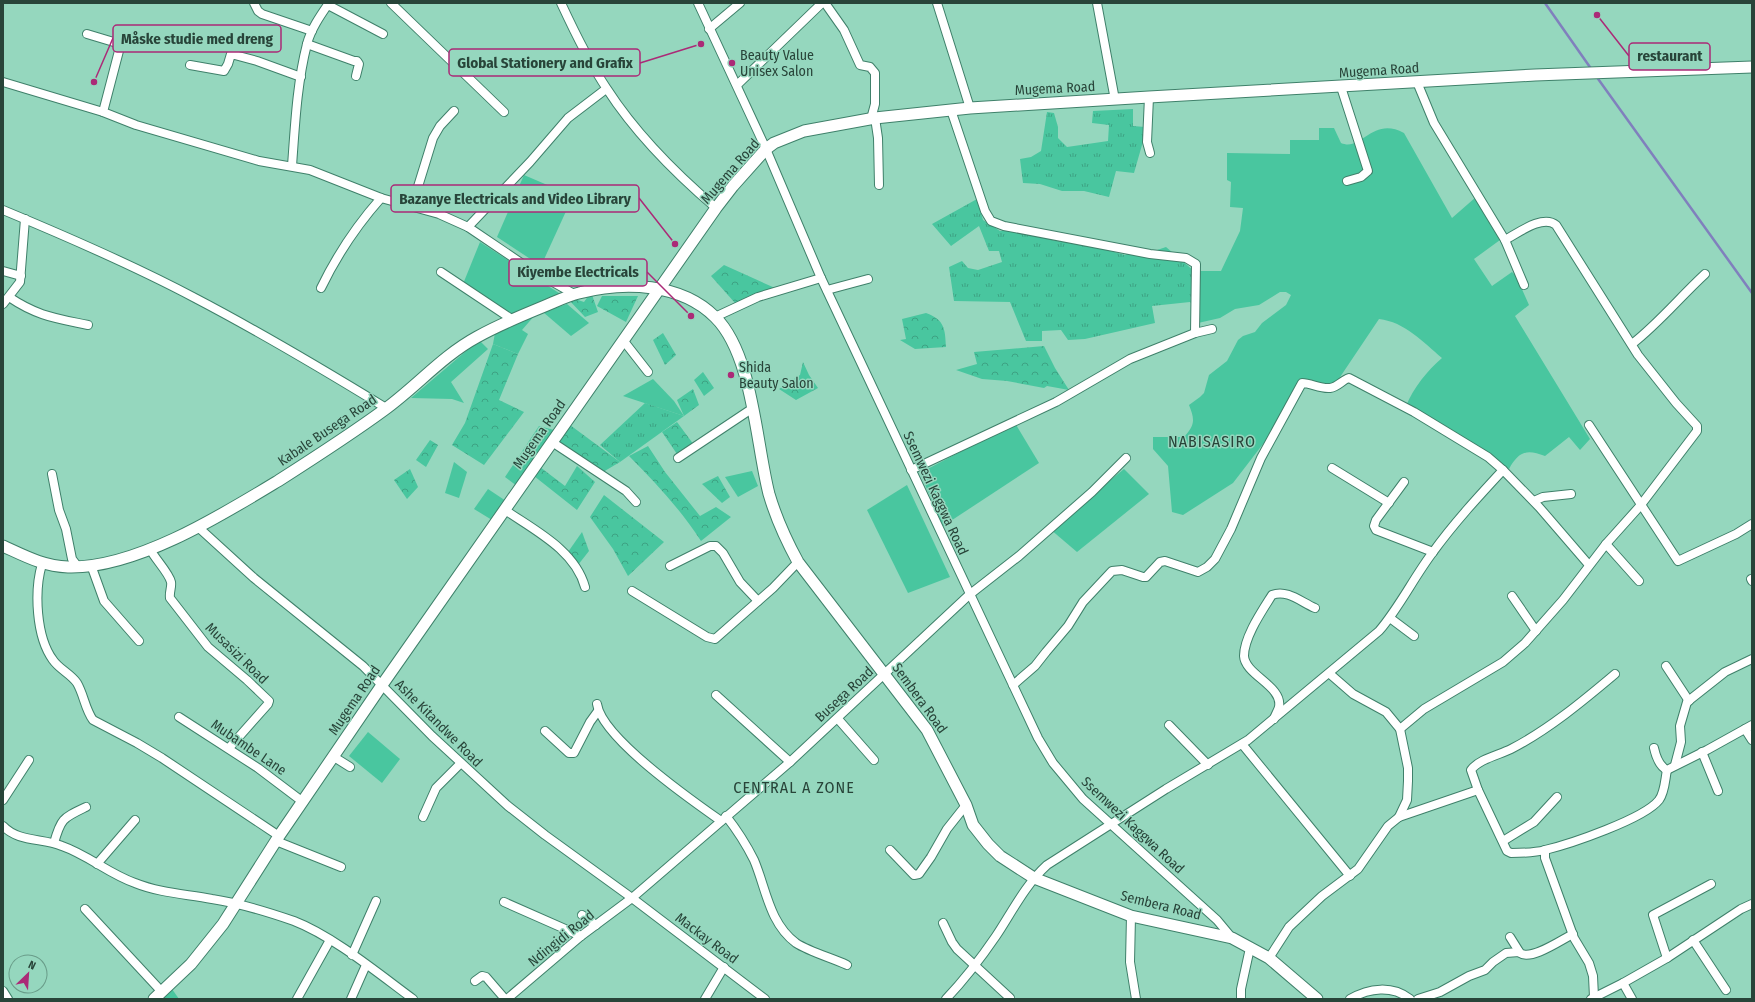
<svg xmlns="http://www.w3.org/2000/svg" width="1755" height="1002" viewBox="0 0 1755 1002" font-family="'Fira Sans Condensed',sans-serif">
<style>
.grass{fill:#49c69f}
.forest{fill:url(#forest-crowns)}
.park{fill:url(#park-tufts)}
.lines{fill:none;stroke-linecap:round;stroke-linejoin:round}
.stream{stroke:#8080bd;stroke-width:2.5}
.street-casing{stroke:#3f806a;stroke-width:10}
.secondary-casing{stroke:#3f806a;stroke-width:13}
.street{stroke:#fff;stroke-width:8}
.secondary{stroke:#fff;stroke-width:11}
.poi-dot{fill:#ab2a77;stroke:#95d7be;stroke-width:1.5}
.labels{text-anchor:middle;stroke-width:3;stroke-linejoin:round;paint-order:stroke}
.poi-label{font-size:14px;fill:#284439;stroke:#95d7be;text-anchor:start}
.street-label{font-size:14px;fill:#284439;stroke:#95d7be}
.quarter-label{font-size:16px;letter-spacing:1px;fill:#284439;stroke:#95d7be}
.leader{fill:none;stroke:#ab2a77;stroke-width:1.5}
.callout-dot{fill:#ab2a77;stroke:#95d7be;stroke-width:1.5}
.callout{fill:#95d7be;stroke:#ab2a77;stroke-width:1.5}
.callout-label{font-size:15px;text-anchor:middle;font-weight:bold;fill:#284439}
</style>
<defs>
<pattern id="forest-crowns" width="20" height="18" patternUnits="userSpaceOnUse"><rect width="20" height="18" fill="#49c69f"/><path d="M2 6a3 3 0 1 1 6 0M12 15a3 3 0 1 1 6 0" fill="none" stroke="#3da283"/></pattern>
<pattern id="park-tufts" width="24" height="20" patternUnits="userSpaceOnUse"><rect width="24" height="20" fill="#49c69f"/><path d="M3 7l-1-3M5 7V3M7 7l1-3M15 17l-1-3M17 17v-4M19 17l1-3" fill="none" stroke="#3da283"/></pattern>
</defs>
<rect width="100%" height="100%" fill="#95d7be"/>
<g class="grass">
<path d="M1319 128H1334L1341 143C1362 152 1372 116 1404 133L1452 218 1476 197 1500 240 1474 259 1492 286 1512 272 1516 276 1529 305 1515 316 1590 439 1580 450 1569 437 1545 456C1527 449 1519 451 1509 469L1482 448 1406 406C1414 387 1427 371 1442 358 1423 342 1405 322 1379 319L1330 392 1304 383 1279 423 1233 483 1183 515 1172 512 1168 466 1153 449V437H1184C1195 425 1195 420 1189 405L1200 397 1204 393 1209 375 1227 361 1238 340 1243 336 1255 332 1262 323 1286 305 1291 295 1286 292H1280L1259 305 1235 309 1220 318 1198 323 1197 309 1190 302 1194 271H1221L1240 231 1243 208 1230 207 1231 182 1227 180V153L1290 154V140H1319Z"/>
<polygon points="524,175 573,196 541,266 497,237"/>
<polygon points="480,242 562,295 510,314 463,284"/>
<polygon points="567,304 589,323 571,336 543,312"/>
<polygon points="535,315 522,330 528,334 518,354 493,344 495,333"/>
<polygon points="479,340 488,349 451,382 464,403 452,399 411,398"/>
<polygon points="653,379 674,401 684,416 623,396"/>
<polygon points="1015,423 1039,463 943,526 920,473"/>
<polygon points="539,426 554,430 517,486 505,477"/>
<polygon points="454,462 467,472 459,498 445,493"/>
<polygon points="1124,469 1149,494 1077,552 1050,529"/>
<polygon points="752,471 758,486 738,497 725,477"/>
<polygon points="907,485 950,577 908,593 867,510"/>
<polygon points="488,489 506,501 492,520 474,509"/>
<polygon points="368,732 400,759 382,783 349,756"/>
<polygon points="172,989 179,999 159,999"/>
</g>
<g class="forest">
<polygon points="724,265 775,288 735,303 711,276"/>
<polygon points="591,292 598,312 585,317 568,299 572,298 584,302"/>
<polygon points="602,296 638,296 626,322 597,306"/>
<path d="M926 313C945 320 945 329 946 347L915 349 900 340 906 339 902 319Z"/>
<polygon points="663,333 676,355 665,365 653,340"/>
<polygon points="493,344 518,354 499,400 524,412 484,465 452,445 465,423"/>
<polygon points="1044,346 1055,368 1069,390 1047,386 1044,388 1007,381 982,379 956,370 977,364 974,352"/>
<polygon points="803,362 809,375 818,388 796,400 779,389 800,375"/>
<polygon points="703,372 714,388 704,396 694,380"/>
<polygon points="693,389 699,405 684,416 677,400"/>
<polygon points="677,422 694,445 677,454 662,432"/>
<polygon points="570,425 620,462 603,472 554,439"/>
<polygon points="430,440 438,445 426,467 416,460"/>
<path d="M648 446 665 472 700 516 716 507 731 517 701 541C681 510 655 482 629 456Z"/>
<polygon points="577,466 595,482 577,510 534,476 540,467 565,486"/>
<polygon points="410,469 418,487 407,499 394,480"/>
<polygon points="718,476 730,497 722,503 702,484"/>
<polygon points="604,495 664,542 628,576 613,549 590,517"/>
<polygon points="582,532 589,551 578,565 568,552"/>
</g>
<g class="park">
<polygon points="1133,109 1133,126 1145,127 1144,138 1134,173 1116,171 1109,197 1084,191 1062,191 1040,184 1023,183 1020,159 1031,157 1041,151 1047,112 1054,113 1058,127 1058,138 1067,147 1108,141 1109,125 1092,123 1093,111"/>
<polygon points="977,199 983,220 1000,231 1020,231 1056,241 1086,244 1125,255 1133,251 1153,259 1157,250 1166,247 1194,271 1190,302 1152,306 1155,323 1085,339 1068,340 1061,330 1042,331 1042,341 1026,341 1010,302 954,301 949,267 962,261 968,268 978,270 1002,262 999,251 989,251 979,226 951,246 932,224"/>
<polygon points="645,403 684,416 620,462 600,445"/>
</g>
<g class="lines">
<g class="stream">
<polyline points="1545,3 1592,70"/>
<polyline points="1596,76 1752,293"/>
</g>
<g class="street-casing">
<g id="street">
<polyline points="254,3 258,11 262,14 312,31"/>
<polyline points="391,3 504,112"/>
<path d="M561 3C574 31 590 64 607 89 636 134 675 173 716 208"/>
<polyline points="698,3 766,149 821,278 1038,738 1053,763 1083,799 1217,920 1232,938"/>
<polyline points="825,3 844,30 860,65 870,67 875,73 875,104 871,119"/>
<polyline points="937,3 970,108"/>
<polyline points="1097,3 1115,100"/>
<polyline points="328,5 383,34"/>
<polyline points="709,29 740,3"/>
<polyline points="87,34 117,43 120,47 103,112 136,125 259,161 310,170 381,198 439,214 468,227 530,269 574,294"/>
<polyline points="307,44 354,61 357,61 359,64 356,76"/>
<polyline points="190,65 224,71 228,64 231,54 257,61 301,77"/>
<polyline points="3,82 103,112"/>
<polyline points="1417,82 1434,123 1505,240 1524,285"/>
<polyline points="737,85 822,3"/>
<polyline points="1341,87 1368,171 1361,177 1347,181"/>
<polyline points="1149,97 1147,142 1150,153"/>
<polyline points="951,110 985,211 991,221 1004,226 1150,254 1186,258 1196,264 1195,333"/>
<polyline points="875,118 878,138 879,185"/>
<path d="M292 166C295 125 297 83 307 44 311 29 320 16 329 3"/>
<polyline points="412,206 433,138 440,126 454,111"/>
<path d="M3 210C68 237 133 265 195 298 260 332 324 370 386 408"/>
<polyline points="468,227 530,162 568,118 606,89"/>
<polyline points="3,271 21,276"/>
<polyline points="441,272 513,320"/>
<path d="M321 288C337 255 357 225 381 198"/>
<polyline points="827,290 868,279"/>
<path d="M9 297C37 316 55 318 88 325"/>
<polyline points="3,304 20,282 25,219"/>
<polyline points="715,317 758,297 821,278"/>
<polyline points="623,340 648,372"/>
<path d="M1632 344C1659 323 1680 297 1705 274"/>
<polyline points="1589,425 1678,561 1736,534 1752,524"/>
<polyline points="552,442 626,491 636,502"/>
<polyline points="678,458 753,408"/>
<polyline points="1332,468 1389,503"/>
<polyline points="911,470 1056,402 1130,359 1195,333 1212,329"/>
<polyline points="52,474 59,510 66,529 72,559 78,567"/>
<polyline points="1404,482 1376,520 1374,526 1376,530 1433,552"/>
<polyline points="1534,501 1543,497 1571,494"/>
<path d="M505 510C534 530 575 550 585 587"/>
<polyline points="198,527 254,578 363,666 432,736 508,806 545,835 632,898 765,999"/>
<polyline points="1606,544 1639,581"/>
<path d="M150 549C155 559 169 573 171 582 172 587 169 592 170 598L208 647 247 680 269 701 268 704 229 748"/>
<path d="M42 564C34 591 36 637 53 660 59 669 71 674 77 683 84 695 85 709 93 720L137 743 162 758 279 836"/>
<polyline points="91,565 104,601 139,641"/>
<polyline points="670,566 710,546 716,546 723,553 740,582 758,601"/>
<polyline points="1751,579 1752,581"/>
<polyline points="632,591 707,637 715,639 773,588 798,562"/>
<polyline points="1512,596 1536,631"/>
<polyline points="1390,618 1414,636"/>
<polyline points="1666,666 1689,701"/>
<polyline points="1330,674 1353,694 1386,712 1400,729 1408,768 1408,781 1407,800 1399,817"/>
<path d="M1615 674C1583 701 1548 730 1511 749 1499 755 1479 759 1471 770L1478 790 1507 851 1511 853C1522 853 1534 853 1545 850 1570 844 1644 819 1659 800 1665 792 1665 779 1667 770"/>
<path d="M1013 685 1035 666 1046 652 1068 626 1083 602 1112 571 1122 570 1143 577H1146L1160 562 1165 561 1198 572 1207 567 1215 559 1231 529 1261 458 1302 383C1311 383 1320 389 1330 388 1338 387 1342 380 1349 378L1414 412 1488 457 1503 470"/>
<polyline points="716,695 790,762"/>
<path d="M597 704C602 738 691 800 721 821"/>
<polyline points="179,717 258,768 303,802"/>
<polyline points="838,719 874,760"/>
<path d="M1274 719C1275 715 1278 711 1279 707 1283 686 1245 675 1244 656 1244 637 1262 611 1272 595 1287 589 1301 602 1315 608"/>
<polyline points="1169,725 1208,765"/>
<path d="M1400 729 1424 709 1503 662 1525 643 1563 600 1606 544 1640 506 1697 431V426L1676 403 1638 355 1556 225C1543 214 1518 233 1505 240"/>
<polyline points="1745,729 1752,740"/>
<polyline points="545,731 569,753 574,753 590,722 598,711"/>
<polyline points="1242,744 1350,876"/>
<path d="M1654 748C1656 757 1659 766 1667 770L1707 750 1752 725"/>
<polyline points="1702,752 1718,791"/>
<polyline points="334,757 350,767"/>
<polyline points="1675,765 1681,742 1680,726 1687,702 1725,672 1752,659"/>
<polyline points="3,800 29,760"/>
<path d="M726 816C737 830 746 844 754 860 766 888 769 923 796 943 810 952 832 958 847 965"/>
<polyline points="423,817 436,788 461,763"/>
<path d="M3 826C18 842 42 838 62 846 88 855 109 874 135 883 160 893 186 894 212 899 239 903 268 912 294 921 333 936 379 974 413 999"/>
<polyline points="276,841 341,867"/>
<polyline points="1503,841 1534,822 1557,797"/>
<path d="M54 843C61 818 63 818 86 807"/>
<polyline points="890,850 914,875 919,874 931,857 947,829 966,805"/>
<polyline points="1545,850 1545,858 1574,938 1589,963 1593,976 1594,997"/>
<polyline points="97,864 135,820"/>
<polyline points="504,902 581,936"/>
<polyline points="85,909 162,992"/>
<polyline points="582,915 596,925"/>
<polyline points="1131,916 1130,962 1136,999"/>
<polyline points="943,923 952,942 957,949 1010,998"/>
<path d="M1510 937 1520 953C1531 961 1561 940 1573 934"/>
<polyline points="1693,940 1726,990"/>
<polyline points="352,955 376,901"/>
<polyline points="1269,958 1289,927 1322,896 1358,869 1388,826 1399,817 1478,790"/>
<polyline points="1667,958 1653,915 1711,884"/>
<polyline points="475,981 482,976 486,977 505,999"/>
<polyline points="1623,983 1632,999"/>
<polyline points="3,991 8,999"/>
<polyline points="297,999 330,940"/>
<polyline points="351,999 366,965"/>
<polyline points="507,999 581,936 632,898 790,762 969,595 1019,556 1092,492 1126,458"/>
<polyline points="705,999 724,967"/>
<path d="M946 999C965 979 981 958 996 936 1012 912 1025 885 1047 865L1166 789 1248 740 1379 631C1399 608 1414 577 1433 552 1454 523 1478 497 1503 470L1539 507 1589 565"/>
<polyline points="1241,999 1241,989 1250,948"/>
<path d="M1350 999C1369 988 1392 985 1410 999"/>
<polyline points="1418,999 1440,992 1469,976 1485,970 1493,962 1506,953 1519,952"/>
<polyline points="1591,999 1623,983 1667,958 1741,909 1752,904"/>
</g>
</g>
<g class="secondary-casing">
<g id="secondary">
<path d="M3 546C25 556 43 566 68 567 135 569 222 515 278 481 314 458 350 435 384 410 416 387 442 356 477 337 497 326 518 317 540 308 553 303 566 296 579 293 624 281 681 283 715 317 753 354 756 444 769 494 776 518 786 540 798 562L927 730 966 805 973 825 988 844 1000 856 1034 878 1131 916 1232 938 1269 958 1317 999"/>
<polyline points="154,999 191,964 223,924 279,836 382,685 716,208 733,186 766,149 774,143 804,131 875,118 970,108 1149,97 1535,75 1752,67"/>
</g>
</g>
<use href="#street" class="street"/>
<use href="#secondary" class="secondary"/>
</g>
<g class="poi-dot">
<circle cx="732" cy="63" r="4"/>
<circle cx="731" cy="375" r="4"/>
</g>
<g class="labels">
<g class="poi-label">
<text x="740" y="60">Beauty Value<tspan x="740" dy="16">Unisex Salon</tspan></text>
<text x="739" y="372">Shida<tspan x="739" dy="16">Beauty Salon</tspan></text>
</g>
<g class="street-label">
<text transform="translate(1379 70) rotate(-4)" y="5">Mugema Road</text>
<text transform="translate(1055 88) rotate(-3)" y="5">Mugema Road</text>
<text transform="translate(730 171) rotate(-49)" y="5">Mugema Road</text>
<text transform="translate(327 430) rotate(-34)" y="5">Kabale Busega Road</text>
<text transform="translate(539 434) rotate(-55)" y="5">Mugema Road</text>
<text transform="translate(936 493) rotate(65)" y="5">Ssemwezi Kaggwa Road</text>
<text transform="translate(237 653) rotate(44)" y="5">Musasizi Road</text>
<text transform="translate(844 694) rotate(-43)" y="5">Busega Road</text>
<text transform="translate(920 698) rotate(54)" y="5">Sembera Road</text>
<text transform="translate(354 700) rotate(-56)" y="5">Mugema Road</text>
<text transform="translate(439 723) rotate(45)" y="5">Ashe Kitandwe Road</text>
<text transform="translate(249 747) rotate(34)" y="5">Mubambe Lane</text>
<text transform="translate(1133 825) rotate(43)" y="5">Ssemwezi Kaggwa Road</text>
<text transform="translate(1161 905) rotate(14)" y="5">Sembera Road</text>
<text transform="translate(561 938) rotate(-39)" y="5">Ndingidi Road</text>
<text transform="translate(707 938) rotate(37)" y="5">Mackay Road</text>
</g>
<g class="quarter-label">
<text x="1212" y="447">NABISASIRO</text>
<text x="794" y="793">CENTRAL A ZONE</text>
</g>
</g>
<path class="leader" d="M94 82L113 38M1597 15L1629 56M701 44L640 63M675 244L639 198M691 316L647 272"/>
<g class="callout-dot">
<circle cx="94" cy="82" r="4"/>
<circle cx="1597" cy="15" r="4"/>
<circle cx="701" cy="44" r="4"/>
<circle cx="675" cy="244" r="4"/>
<circle cx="691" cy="316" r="4"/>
</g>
<g class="callout">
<rect x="113" y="25" width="168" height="27" rx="4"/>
<rect x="1629" y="43" width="81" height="27" rx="4"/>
<rect x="449" y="49" width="191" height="27" rx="4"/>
<rect x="391" y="185" width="248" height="27" rx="4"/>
<rect x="509" y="259" width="138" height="27" rx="4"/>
</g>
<g class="callout-label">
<text x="197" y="44">Måske studie med dreng</text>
<text x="1670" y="61">restaurant</text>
<text x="545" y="68">Global Stationery and Grafix</text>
<text x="515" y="204">Bazanye Electricals and Video Library</text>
<text x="578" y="277">Kiyembe Electricals</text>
</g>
<rect width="1755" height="1002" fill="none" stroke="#284439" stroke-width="8"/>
<g transform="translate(28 974) rotate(25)"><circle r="19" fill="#95d7be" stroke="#699c89"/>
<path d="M0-3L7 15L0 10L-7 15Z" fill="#ab2a77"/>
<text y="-6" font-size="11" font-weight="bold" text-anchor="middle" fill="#284439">N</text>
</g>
</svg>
